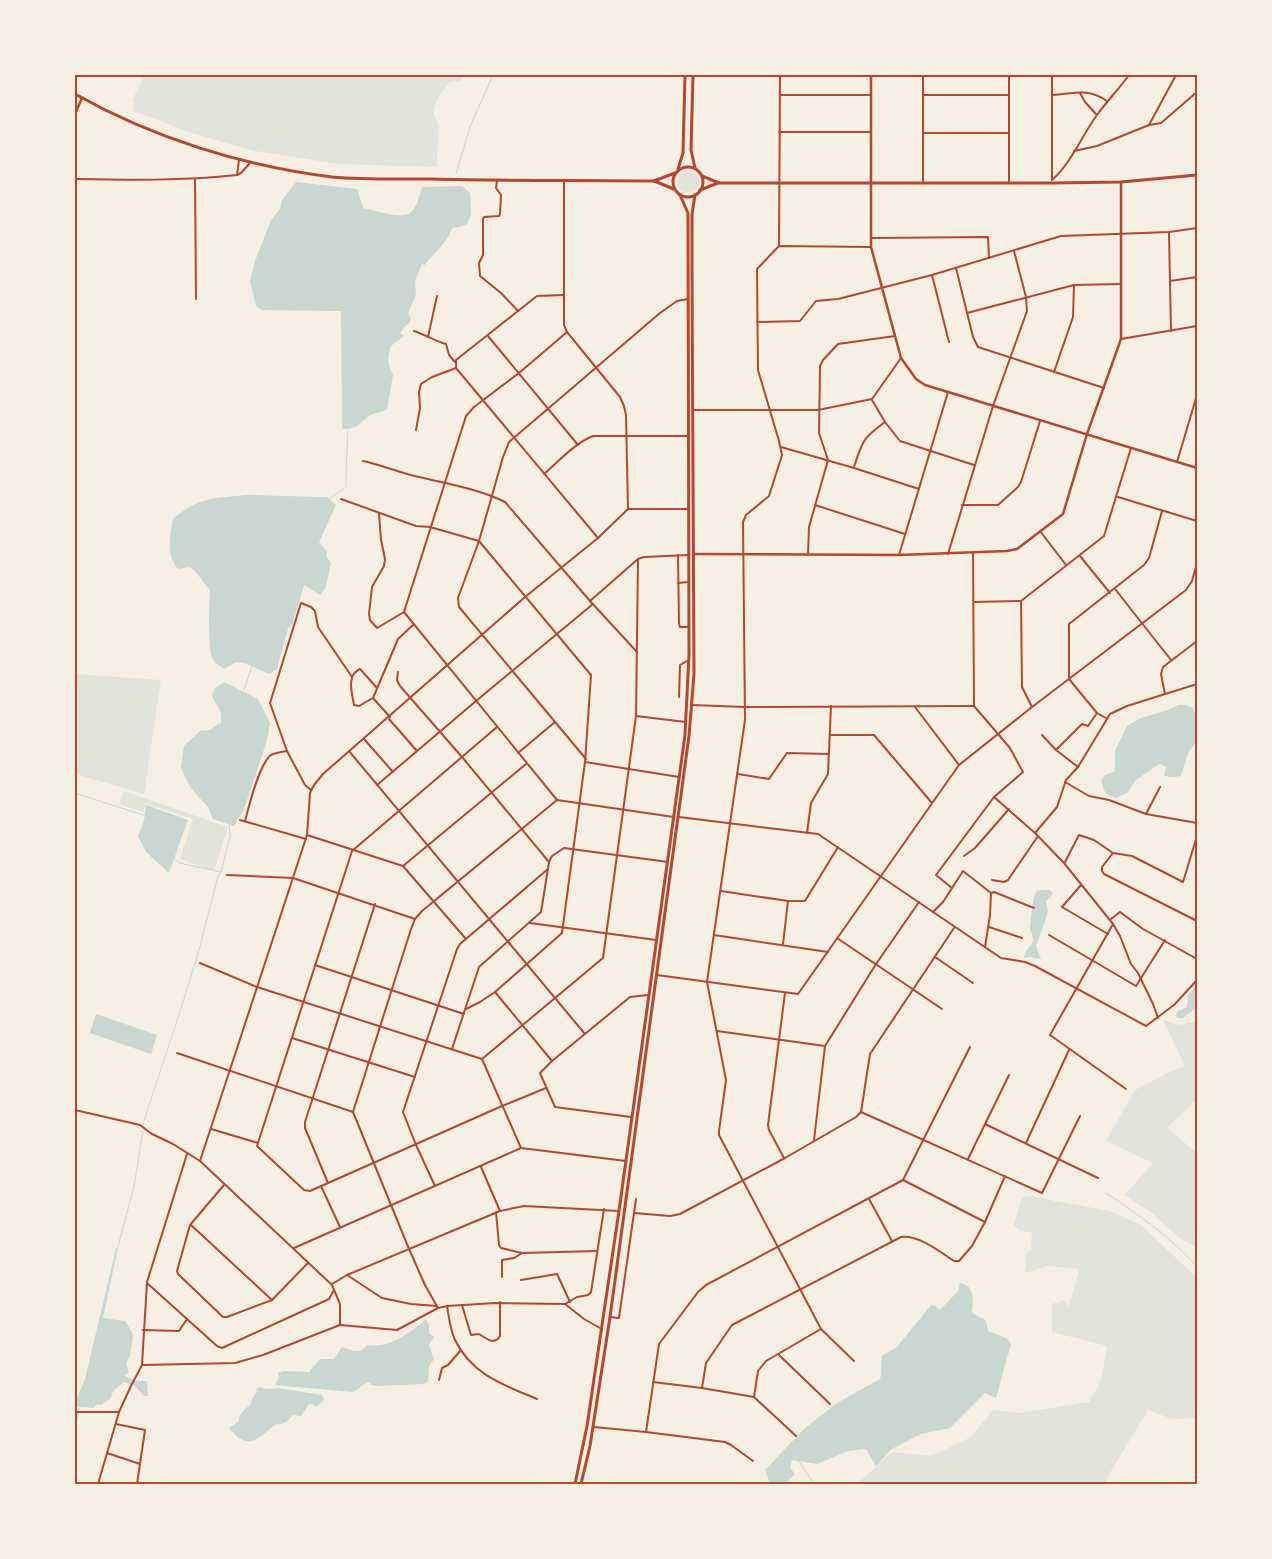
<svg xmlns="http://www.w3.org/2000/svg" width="1272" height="1559" viewBox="0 0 1272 1559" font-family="Ubuntu,sans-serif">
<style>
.green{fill:#e2e4dc}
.water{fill:#c9d6d2}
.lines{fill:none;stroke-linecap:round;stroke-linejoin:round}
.stream{stroke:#c9d6d2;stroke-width:1}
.minor{stroke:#b5482f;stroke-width:2}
.tertiary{stroke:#b5482f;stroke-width:2.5}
.secondary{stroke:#b5482f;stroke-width:3}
.primary{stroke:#b5482f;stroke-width:3}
.trunk{stroke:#b5482f;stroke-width:3}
.neatline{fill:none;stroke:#b5482f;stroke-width:2}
</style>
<rect width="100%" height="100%" fill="#f6efe4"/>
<g class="green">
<path d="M145 75H464L461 81 450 82C443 90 434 101 434 113 434 118 439 122 439 128 439 141 436 154 437 167L339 164 250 150 192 133 133 111 134 103 132 101Z"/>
<circle cx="688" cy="181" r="11"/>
<polygon points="75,674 161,680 144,794 75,774"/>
<polygon points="124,791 228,827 214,871 180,859 193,819 146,804 143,812 119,804"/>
<polygon points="1163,1020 1179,1025 1197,1021 1197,1099 1167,1128 1197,1153 1197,1247 1179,1238 1152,1213 1125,1195 1153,1163 1106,1141 1135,1090 1170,1072 1185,1066"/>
<polygon points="1034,1196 1055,1201 1110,1211 1141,1225 1197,1278 1197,1418 1172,1419 1148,1410 1111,1471 1105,1484 857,1484 892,1452 932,1456 971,1437 993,1410 1019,1413 1089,1402 1101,1381 1107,1346 1052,1332 1052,1304 1064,1300 1069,1307 1079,1269 1048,1266 1025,1273 1026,1254 1031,1250 1032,1233 1019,1230 1014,1225 1022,1197"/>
</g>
<g class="water">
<path d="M296 182 357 189 363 208C376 210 404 222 413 210 418 204 420 194 422 187L462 186 470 193 471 215 467 224 459 227 452 228C448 243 434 252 425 265L422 264 415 281 416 294 408 314 411 319 410 323 405 326 400 333 404 336 391 346 388 357 389 365 393 375 387 409C382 413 376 412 371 415 357 423 361 429 342 429L341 311 262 310 256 306 250 282 255 261 271 220 280 209 282 200Z"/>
<path d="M246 495 327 497 336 505 319 542 327 552 326 556 331 563 326 587 320 595 304 585 293 623 288 629 277 669 269 674 245 663 236 662 224 669C220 666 215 663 212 658 208 649 209 601 210 590L194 570 189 567 178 569C166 555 170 536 173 519 200 496 213 499 246 495Z"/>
<path d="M224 682 258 699 270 723 267 740 255 777 244 809 234 826 213 819 208 807 190 787 181 768 184 746 201 730C213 733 212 726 221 723V713L212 696 214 689Z"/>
<polygon points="1179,705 1186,705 1193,708 1196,717 1195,726 1197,728 1197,741 1189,751 1181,776 1173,777 1164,776 1166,767 1161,764 1159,764 1136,780 1127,793 1116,798 1107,795 1104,790 1101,780 1105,775 1115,771 1115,751 1127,726 1141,718 1168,710"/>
<polygon points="146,805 188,820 169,873 146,852 138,836 144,821"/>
<path d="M1042 890H1050L1053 894 1046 901 1048 910 1046 918 1036 946 1041 959 1030 957 1024 958C1025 945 1039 947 1030 930 1031 921 1032 897 1037 891Z"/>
<polygon points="1197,984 1197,1007 1183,1018 1177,1018 1176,1014 1178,1011 1187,1007 1188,996"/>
<polygon points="96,1014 157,1035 151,1054 90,1033"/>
<polygon points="118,1247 103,1318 125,1321 132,1332 133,1336 130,1355 126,1364 129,1372 124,1376 137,1381 147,1381 148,1396 144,1396 135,1386 124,1382 113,1391 111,1398 101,1405 97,1404 94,1408 79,1407 75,1405 75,1403 85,1379 116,1249"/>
<path d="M960 1283C976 1286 973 1301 972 1313 985 1322 985 1313 988 1331 996 1335 1006 1335 1011 1344L996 1398 985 1393 950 1428 921 1434 892 1449 876 1466 866 1449 848 1451 817 1464 792 1460 790 1468 795 1474 785 1484H770L765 1470 804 1429 837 1403 880 1379C883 1371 880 1364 882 1356L897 1347 931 1305 936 1306 939 1310 942 1308 958 1291Z"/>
<path d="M426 1319 429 1325V1333L434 1337 429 1345 434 1359 429 1366 428 1382 423 1384 378 1386 371 1385 369 1382C362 1384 359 1389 353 1392L275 1385 279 1377 278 1373 285 1371 309 1372 320 1359H334L342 1347C353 1350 359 1356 367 1345 389 1349 410 1333 426 1319Z"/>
<path d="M260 1387 266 1389 278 1388 322 1395 324 1400 316 1407 312 1404H309L301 1416 293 1415C289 1420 283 1426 276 1424 257 1439 248 1452 229 1428L239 1421C239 1413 245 1409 251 1404L252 1399 257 1392 256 1389Z"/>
</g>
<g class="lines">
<g class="stream">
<polyline points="456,174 470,127 493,75"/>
<polyline points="329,499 346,487 346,472 348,430"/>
<polyline points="244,690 252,666"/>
<polyline points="75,793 146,816"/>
<polyline points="174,857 179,863 221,872"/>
<polyline points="143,1124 184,999 199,950 218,876 221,872 230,836 229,825"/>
<path d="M1106 1193C1139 1215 1171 1237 1197 1267"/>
<polyline points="118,1246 134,1187 143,1130"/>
<polyline points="75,1424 77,1422 79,1408"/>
<polyline points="799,1461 814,1484"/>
</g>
<g class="minor">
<polyline points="1080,93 1085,102 1096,114"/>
<polyline points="780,95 871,95"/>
<polyline points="923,95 1008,95"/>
<path d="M1052 95C1075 94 1087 87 1107 101"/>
<polyline points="1149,125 1176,75"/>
<polyline points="779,132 871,132"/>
<polyline points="923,133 1008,133"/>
<polyline points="1074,151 1097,146 1149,125 1161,123 1197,92"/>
<polyline points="237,175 239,160"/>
<path d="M75 179C129 180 183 181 237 175L241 173 250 163"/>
<polyline points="195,179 196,299"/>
<polyline points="564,180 564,325 567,332 620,397 624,406 626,415 628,509"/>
<path d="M1052 180C1070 165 1083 134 1097 115 1107 101 1119 89 1129 75"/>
<polyline points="1052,180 1052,75"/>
<polyline points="497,181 496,188 501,195 500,214 499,216 484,217 483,219 483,255 479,263 480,276 501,293 518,311 537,296 564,295"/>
<polyline points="923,183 923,75"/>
<polyline points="1009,183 1009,75"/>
<polyline points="1169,233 1171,331"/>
<polyline points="871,238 988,237 989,258"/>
<polyline points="779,246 780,75"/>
<polyline points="956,268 973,337 978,347 1104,388"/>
<polyline points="932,275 949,342"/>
<polyline points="1170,281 1197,277"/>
<polyline points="518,311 456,360 456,368 598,538"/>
<polyline points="967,313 1074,285 1121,284"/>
<polyline points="757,322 800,321 816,301 838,299 932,275 1061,236 1169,232 1197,228"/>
<path d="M414 331C426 335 435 341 446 344L449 355 455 362"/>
<polyline points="488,336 578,445"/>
<polyline points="428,337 437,296"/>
<polyline points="1121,339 1197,326"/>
<polyline points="1054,372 1073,317 1074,285"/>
<polyline points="872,400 885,422 900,441 974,465"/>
<polyline points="693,410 818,410 872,399 901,358"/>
<polyline points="416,430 420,408 419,392 421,384 432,377 456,368"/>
<polyline points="781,447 854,468 919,489"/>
<path d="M363 461C382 465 400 473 419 477 448 484 479 489 505 502L590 601 637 652"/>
<polyline points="1177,462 1197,395"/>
<path d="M854 467C863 440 862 439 885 422"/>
<path d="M544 474C559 461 575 443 593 436H688"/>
<polyline points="1118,497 1197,521"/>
<polyline points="341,499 416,526 430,527 479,541 591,675 585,762 562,933 495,992 480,1002 466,1009"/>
<polyline points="815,505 905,534"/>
<polyline points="962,505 998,505 1018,487 1021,482 1040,421"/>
<polyline points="379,513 381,540 385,559 384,566 372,587 369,614 370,620 377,628 404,612 466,416 474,407 519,373 567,332"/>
<polyline points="1040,531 1066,565"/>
<polyline points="948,554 993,406 1027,311 1026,297 1014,251"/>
<polyline points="678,555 679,624 680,627 688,627"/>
<polyline points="808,555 809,527 828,460 819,433 820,366 823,360 838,344 895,336"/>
<polyline points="899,555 948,392"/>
<polyline points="1080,556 1110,593"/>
<polyline points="678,583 688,582"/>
<polyline points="1115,589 1171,660"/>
<polyline points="590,601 638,559 644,557 689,555"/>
<polyline points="974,602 1021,601"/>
<polyline points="404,612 557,800"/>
<polyline points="398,672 397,680 400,686 462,757 549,862"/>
<polyline points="1165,694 1161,674 1163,667 1197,641"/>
<polyline points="679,697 680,665 687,661"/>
<path d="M373 698 359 706 354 705C352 693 346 675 360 669L377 688"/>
<polyline points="692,705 745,707 974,706"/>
<polyline points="915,707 959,765"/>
<polyline points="1032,707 1022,687 1021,601 1104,536 1131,448"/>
<polyline points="1097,713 1069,679 1069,624 1144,565 1149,558 1162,511"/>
<polyline points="636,716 686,722"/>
<polyline points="390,717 373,698 398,639 414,624"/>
<polyline points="389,719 417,751"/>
<polyline points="497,727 352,851 257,1146 304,1190 310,1191 502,1106 546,1088"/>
<polyline points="830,735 874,735 932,803"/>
<polyline points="1042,735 1056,750"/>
<polyline points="364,739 393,772"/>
<polyline points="349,751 585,1034"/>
<polyline points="518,753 555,722"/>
<polyline points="586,759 459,607 458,598 479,541 503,457 509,442 660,313 677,301 688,299"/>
<polyline points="585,762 679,777"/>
<polyline points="1078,767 1056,750 1082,724 1088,726 1097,713 1106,718"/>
<polyline points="738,774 769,779 787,753 829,754"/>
<polyline points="1065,782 1089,796 1109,800 1146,814 1197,823"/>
<polyline points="377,785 476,701 593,604"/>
<polyline points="311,790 305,785 287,751 270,703 301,603 311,607 315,611 318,627 352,677"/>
<polyline points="994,797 1035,833 1064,863 1113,924 1120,936 1131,964 1138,973 1153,1004 1158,1018"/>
<polyline points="1146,814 1160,787"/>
<polyline points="679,817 818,834 1001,958 1025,962 1035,966 1146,1026 1174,1005 1197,980"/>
<polyline points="240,820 306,839"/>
<path d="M245 821C249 806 259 764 271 755 275 753 282 752 287 751"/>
<polyline points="807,833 811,803 828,774 831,706"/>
<polyline points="1035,833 1057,807 1066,780 1078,767 1110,714 1127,706 1197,684"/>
<polyline points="307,835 403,866 466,939"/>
<polyline points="1113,853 1102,867 1102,871 1104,874 1197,921"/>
<polyline points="964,856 975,848 1009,809"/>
<polyline points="1065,862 1079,835 1094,840 1113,853 1132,856 1183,882 1197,836"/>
<polyline points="403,866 526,764"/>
<polyline points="227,875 293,878 415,919"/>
<polyline points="992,880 1004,882 1008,880 1038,836"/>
<polyline points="1081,885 1062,907 1108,934"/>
<polyline points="952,888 936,875 994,797 1023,772 1010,748 974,706 973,553"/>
<polyline points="721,891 788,901 805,901 838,847"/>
<polyline points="933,912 943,902 963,871 991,893 994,892 1034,908"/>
<polyline points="1111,919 1120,912 1143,929 1197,959"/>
<polyline points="530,923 656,940"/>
<polyline points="1113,924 1050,1035 1126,1089"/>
<polyline points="989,927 1022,938"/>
<polyline points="714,935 828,952"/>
<polyline points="1049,935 1136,986 1165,940"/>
<polyline points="837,938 942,1009"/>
<polyline points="783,944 788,901"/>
<polyline points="985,947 990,915 991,893"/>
<polyline points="935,957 973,983"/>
<polyline points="200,963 257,987 482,1059 521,1148"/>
<polyline points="315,965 464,1014"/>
<polyline points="657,975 798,994 959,765 1032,707 1186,590 1192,581 1197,563"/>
<polyline points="495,992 552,1061"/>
<polyline points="717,1031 825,1046"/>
<polyline points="292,1038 415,1077"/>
<polyline points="452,1049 479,967 541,912 549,862 552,856 564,848 668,862"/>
<polyline points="177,1053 353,1112"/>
<polyline points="482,1059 603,958 636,716 638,559"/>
<polyline points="75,1110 140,1125 152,1134 173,1144 200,1161 332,1285 340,1304 340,1325"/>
<polyline points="861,1112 1042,1193 1080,1116"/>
<polyline points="861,1112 870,1054 954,928"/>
<polyline points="631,1117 555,1107 540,1073 552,1061 630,997 648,995"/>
<polyline points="985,1124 1098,1178"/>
<polyline points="211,1129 258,1143"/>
<polyline points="814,1140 825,1046 876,964 919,902"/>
<polyline points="1026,1143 1069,1050"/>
<polyline points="784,1158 769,1130 768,1125 785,993"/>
<polyline points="968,1159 1009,1075"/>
<polyline points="200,1161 307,835 310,793 314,785 323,774 525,597 598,538 628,509 688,509"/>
<polyline points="481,1167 500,1211"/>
<polyline points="903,1180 985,1222 1005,1176"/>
<polyline points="328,1183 305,1128 305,1122 375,904"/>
<polyline points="224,1185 190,1225 177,1271 178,1274 223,1317 227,1317 272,1300 308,1263"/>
<polyline points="321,1186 340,1227"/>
<polyline points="435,1186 416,1145 403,1112 457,949 460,944 548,869"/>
<polyline points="869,1199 892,1241"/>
<polyline points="496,1212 499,1245 501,1248 522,1253 597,1251"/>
<polyline points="634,1213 670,1216 680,1214 785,1158 856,1117 861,1112"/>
<polyline points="191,1225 272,1300"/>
<polyline points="294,1248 521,1148 626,1161"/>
<polyline points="347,1275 382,1298 411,1304 437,1306"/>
<polyline points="502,1277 502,1260 514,1258 522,1253"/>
<polyline points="521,1280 557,1274 570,1302"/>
<polyline points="147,1283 217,1346 222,1348 329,1299 334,1290"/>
<polyline points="332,1284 347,1275 500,1211 524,1206 619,1211"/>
<polyline points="565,1304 584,1319 600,1328"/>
<path d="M462 1305 471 1335 479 1334C486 1338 494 1346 500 1336V1302"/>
<path d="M447 1306C449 1317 450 1329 455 1340 472 1375 504 1385 537 1399"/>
<polyline points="438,1308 425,1285 409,1249 353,1112 411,929 415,919 422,911 557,800 674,817"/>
<polyline points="610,1317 619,1318 636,1199"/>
<polyline points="143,1330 179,1331 187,1319"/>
<polyline points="778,1354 830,1404"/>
<polyline points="854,1361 821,1329 719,1135 719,1131 726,1080 707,982 745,720 743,522 746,515 769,496 782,455 779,441 758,370 757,269 779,246 871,247"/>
<polyline points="142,1365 235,1363 263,1355 340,1325 397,1330 438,1308 447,1306 495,1303 565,1304 577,1297 588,1295 591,1292 604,1209"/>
<polyline points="439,1380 442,1368 448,1365 461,1350"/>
<polyline points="653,1382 702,1388 754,1397 796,1436"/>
<path d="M702 1388 706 1363 732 1325 901 1237C919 1235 939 1251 954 1261H959L972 1246 985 1222"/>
<polyline points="754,1397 758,1371 766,1361 821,1329"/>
<polyline points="75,1412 119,1412"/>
<polyline points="116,1424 145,1430 137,1484"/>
<polyline points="594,1427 646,1432 725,1442 731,1445 753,1461"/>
<polyline points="646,1432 659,1344 698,1292 706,1285 903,1180 970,1047"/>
<polyline points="107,1453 140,1464"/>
<polyline points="98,1484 119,1412 131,1386 142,1365 147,1282 187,1154"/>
</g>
<g class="tertiary">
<polyline points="871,75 871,247 901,358 916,379 925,385 1197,468"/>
<polyline points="75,114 82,98"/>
<polyline points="694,554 899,555 1007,551 1017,549 1063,514 1087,434 1121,339 1121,182"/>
</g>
<g class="secondary">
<polyline points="702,176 719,183 1052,183 1121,182 1197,175"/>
<polyline points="700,190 718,183"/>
</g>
<g class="primary">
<path d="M75 94C153 138 243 166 332 177 365 180 398 179 431 179 505 181 579 180 654 181L675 173"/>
<polyline points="654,181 674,189"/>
</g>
<g class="trunk">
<polyline points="693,75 691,150 695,168"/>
<circle cx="688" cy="182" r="15"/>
<polyline points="678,169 683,153 685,75"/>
<polyline points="575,1484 587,1426 619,1211 685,735 689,655 688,213 680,195"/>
<polyline points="581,1484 590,1446 610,1317 689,736 694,674 692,275 692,214 695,195"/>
</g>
</g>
<rect width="1272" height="1559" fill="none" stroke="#f6efe4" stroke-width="152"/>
<rect x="76" y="76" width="1120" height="1407" class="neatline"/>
</svg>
